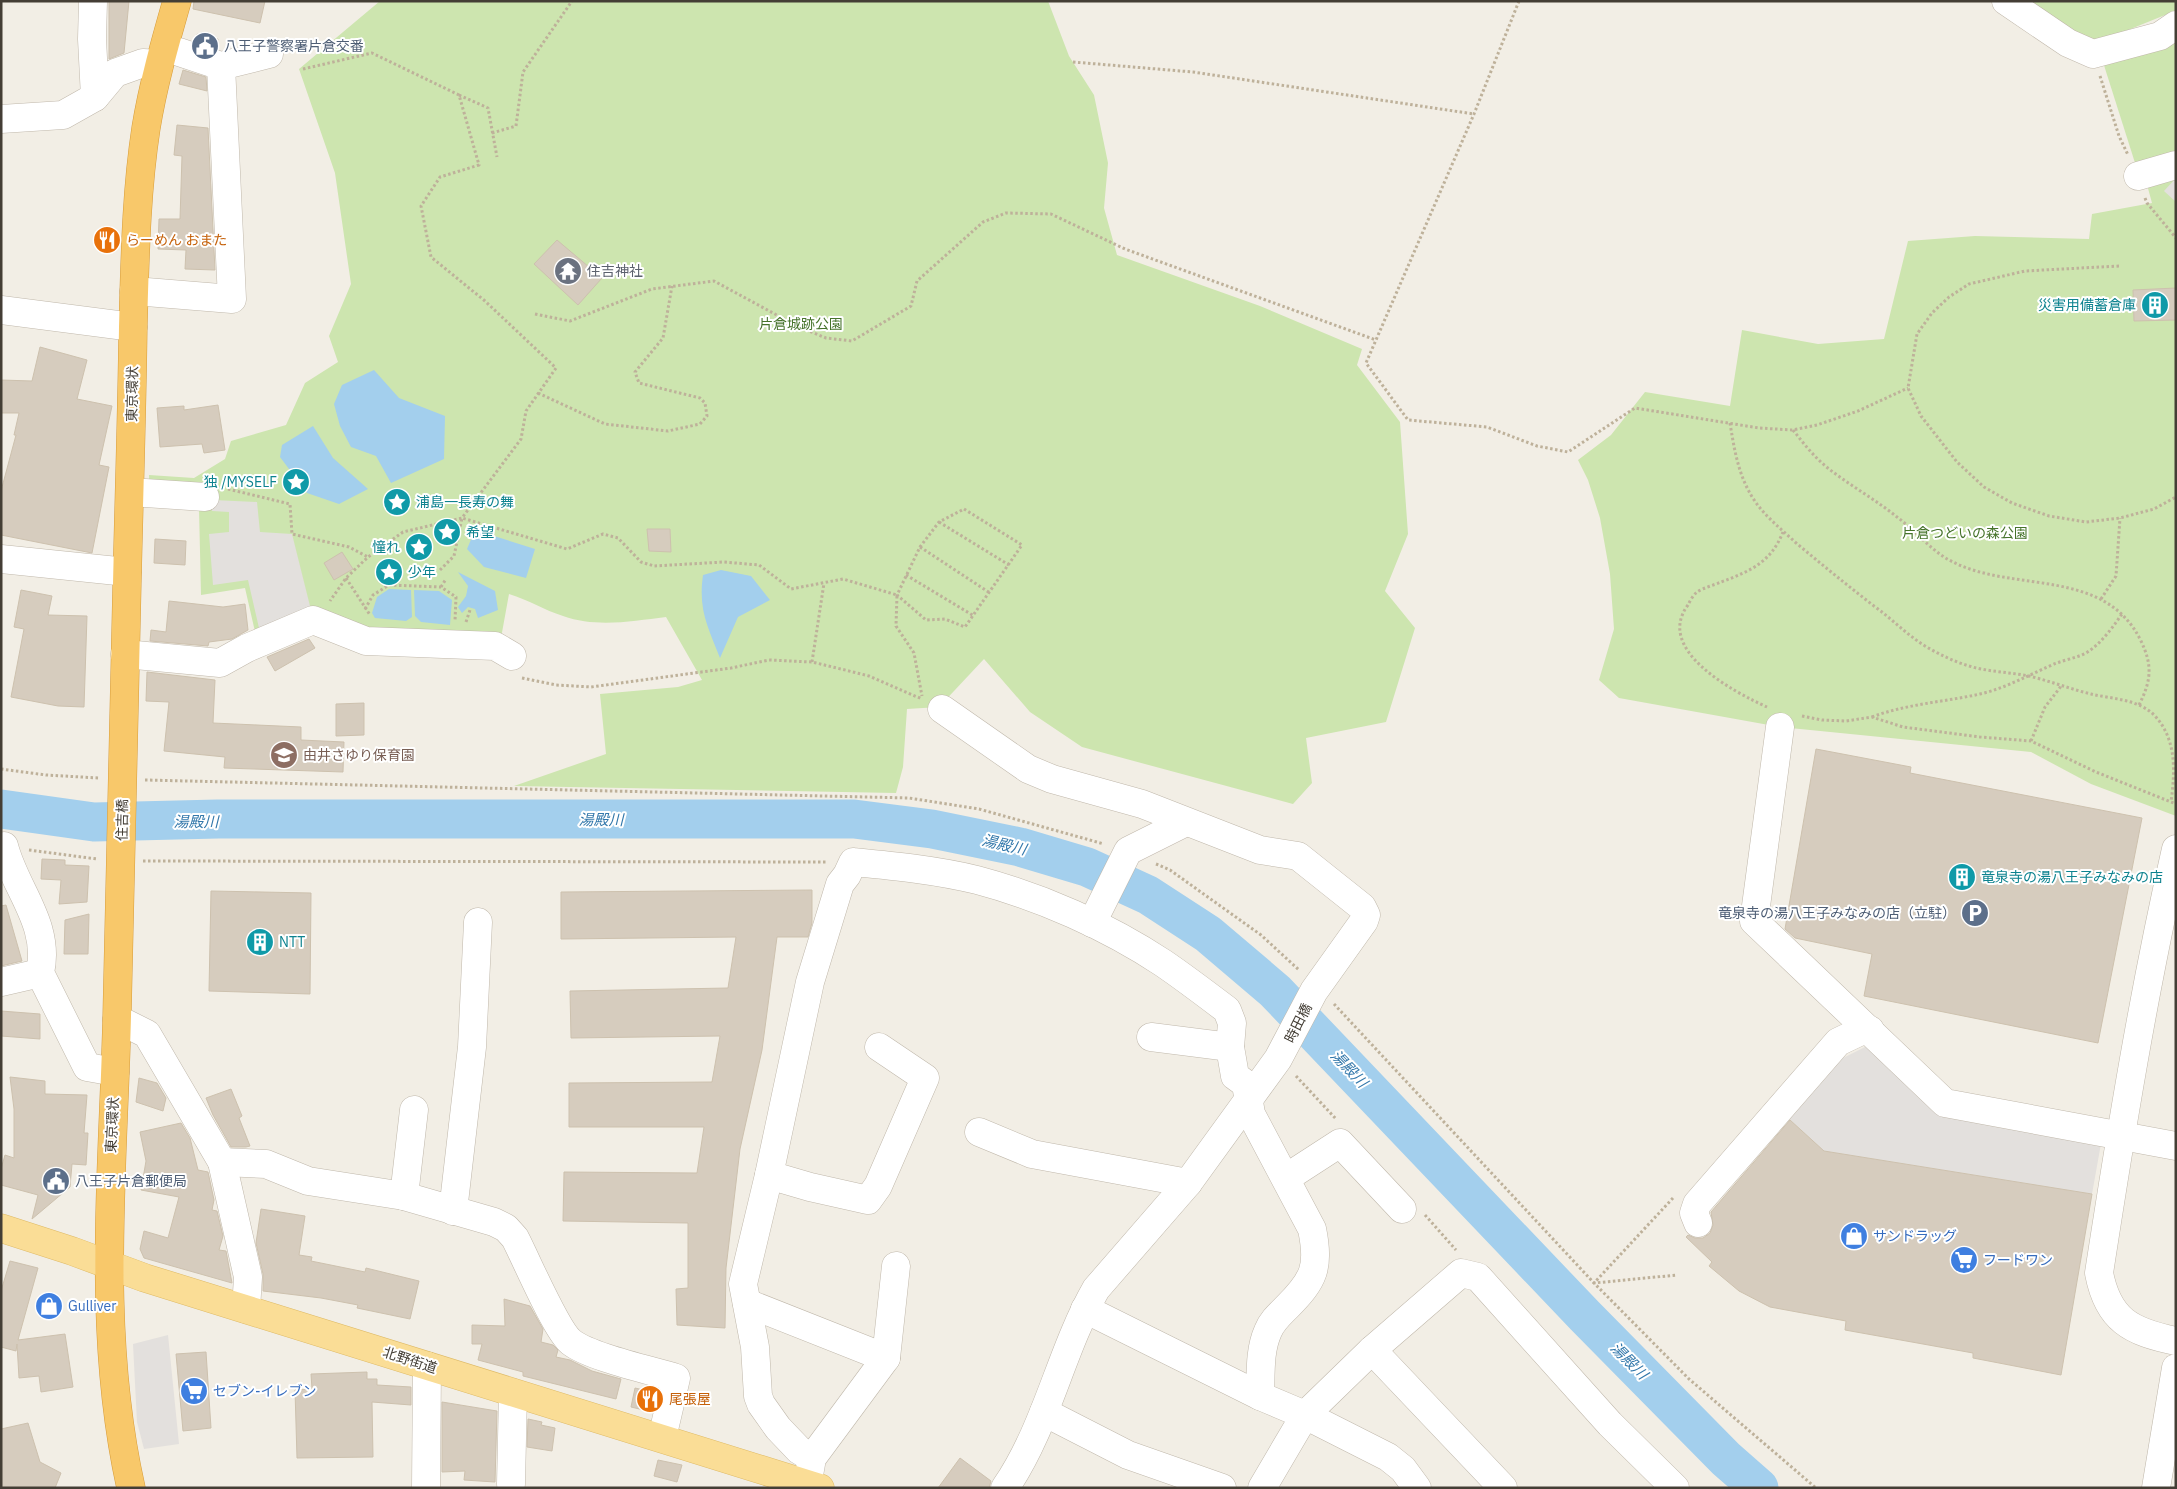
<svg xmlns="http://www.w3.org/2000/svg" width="2177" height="1489" viewBox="0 0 2177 1489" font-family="'IBM Plex Sans','Noto Sans JP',sans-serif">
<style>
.green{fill:#cde5af}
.parking{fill:#e3e0dd}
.water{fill:#a3cfed}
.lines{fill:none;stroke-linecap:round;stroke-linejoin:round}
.river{stroke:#a3cfed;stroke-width:39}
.building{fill:#d6ccbe;stroke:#cdc1ae}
.minor-casing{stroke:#c0b8ab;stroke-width:29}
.major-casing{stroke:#deba66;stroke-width:29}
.highway-casing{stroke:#d79c3a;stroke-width:29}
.path{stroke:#beb19a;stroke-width:3;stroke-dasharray:2.5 2.5;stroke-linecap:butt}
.minor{stroke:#fff;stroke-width:28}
.major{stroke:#fadd96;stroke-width:28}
.highway{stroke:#f8c86a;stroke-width:28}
.labels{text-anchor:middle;stroke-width:4;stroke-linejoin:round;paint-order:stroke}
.service-label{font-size:14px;fill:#4e5e75;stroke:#fff;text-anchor:start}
.food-label{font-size:14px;fill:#c56008;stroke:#fff;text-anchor:start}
.worship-label{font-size:14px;fill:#5b616d;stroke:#fff;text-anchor:start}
.culture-label{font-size:14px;fill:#0d838f;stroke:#fff;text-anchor:start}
.park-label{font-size:14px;fill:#46732b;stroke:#fff}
.street-label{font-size:14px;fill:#443e35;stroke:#fff}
.education-label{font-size:14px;fill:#785e54;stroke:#fff;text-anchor:start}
.shop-label{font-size:14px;fill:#366cbe;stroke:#fff;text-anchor:start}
.water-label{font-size:15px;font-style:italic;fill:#3378ab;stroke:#fff}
</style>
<rect width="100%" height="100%" fill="#f2eee5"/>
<g class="green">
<path d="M380 1H1048L1069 56 1094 95 1108 163 1104 208 1117 255 1260 306 1362 349 1357 365 1400 422 1408 534 1385 591 1415 628 1386 722 1306 738 1312 783 1293 804 1082 747 1030 712 984 659 939 707 907 709 903 767 896 793 514 786 606 754 600 694 678 687 702 680 666 617C632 621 597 628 563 616 544 610 529 600 509 594L501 638 365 634 320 615 256 636 245 588 201 595 199 508 150 506 149 475 194 478 225 459 231 441 286 425 305 383 338 362 329 336 351 284 335 173 299 69Z"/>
<polygon points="2023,1 2176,1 2176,15 2170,13 2101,41 2081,38"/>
<polygon points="2176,36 2176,153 2136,166 2102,59"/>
<polygon points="2176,172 2176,816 2091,784 2031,752 1780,727 1619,698 1599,680 1614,629 1610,574 1600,518 1588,480 1578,460 1611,435 1645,392 1730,406 1742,330 1818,344 1884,339 1908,241 1975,236 2089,239 2092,214 2152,203 2146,181"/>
</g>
<g class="parking">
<polygon points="2176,178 2176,202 2164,191"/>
<polygon points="213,500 257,502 260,532 292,534 311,610 259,628 248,580 213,585 209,534 229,532 229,512 212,511"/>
<polygon points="1873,1043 1943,1109 2102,1138 2092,1194 1824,1151 1787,1117 1841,1059"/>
<polygon points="168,1335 179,1444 144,1449 137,1422 133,1344"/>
</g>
<g class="water">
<polygon points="374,370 399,398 445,416 444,459 391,483 376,456 351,447 340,426 334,404 342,385"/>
<polygon points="313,426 333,458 368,489 339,504 307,493 280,457 282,445"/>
<polygon points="475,530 535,549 526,578 484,567 467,549"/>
<path d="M721 570 751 576 770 600 738 617 720 658C708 627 698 610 703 575Z"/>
<polygon points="458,572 495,591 498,610 478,618 475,609 468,607 462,613 458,607 466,596 468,586"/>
<polygon points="389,589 411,590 412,617 406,621 375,618 372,613 377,597"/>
<polygon points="414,590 439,591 452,600 450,625 421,622 415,616"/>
</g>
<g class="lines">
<polyline class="river" points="1,809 94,822 218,819 854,819 932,829 1020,847 1087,867 1148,895 1208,934 1275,991 1585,1316 1726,1459 1759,1488"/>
</g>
<g class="building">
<polygon points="109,1 129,1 124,53 109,59"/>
<polygon points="194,1 265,1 260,23 193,9"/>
<polygon points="197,34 218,39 216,48 195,41"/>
<polygon points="183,70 206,77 207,91 179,84"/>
<polygon points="177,125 208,128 215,270 185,269 186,250 158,249 159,219 180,219 182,156 174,155"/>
<polygon points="557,240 602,278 578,305 534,264"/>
<polygon points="2176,288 2176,320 2134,321 2133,290"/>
<polygon points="40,347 87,360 77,399 112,406 99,465 109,467 92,553 1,535 1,491 16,435 14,435 19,413 1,413 1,380 32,381"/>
<polygon points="218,405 225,450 204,453 202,444 160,447 157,408 184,406 184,410"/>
<polygon points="647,529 670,529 671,552 649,551"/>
<polygon points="155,539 186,541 185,565 154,563"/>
<polygon points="342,552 353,569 334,580 324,563"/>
<polygon points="21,590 52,596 48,615 87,616 84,707 58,706 11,697 24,629 14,627"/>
<polygon points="169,601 223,607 245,604 248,630 232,639 209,642 208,646 150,641 151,630 166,632"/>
<polygon points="309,639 315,648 275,671 267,657"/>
<polygon points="147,672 215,680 213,723 301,727 301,740 344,742 343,772 224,768 225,757 164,751 169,702 146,701"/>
<polygon points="364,703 364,735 336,736 336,704"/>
<polygon points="1816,749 1911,767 1910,773 2142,818 2098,1043 1864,996 1872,954 1795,938 1785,929"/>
<polygon points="42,859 65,860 65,865 89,866 87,902 59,904 61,880 41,879"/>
<polygon points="812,890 812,923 808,937 777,937 762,1050 740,1149 726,1268 725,1328 677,1325 676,1289 688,1288 688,1223 563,1221 564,1172 697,1173 704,1127 569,1127 569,1083 712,1082 720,1036 571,1038 570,991 728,988 736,937 561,939 561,892"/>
<polygon points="211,891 311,893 310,994 209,991"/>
<polygon points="6,905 22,961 1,966 1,906"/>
<polygon points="89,914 88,954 64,954 65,920"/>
<polygon points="1,1011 40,1014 40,1039 1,1036"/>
<polygon points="10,1077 45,1081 45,1094 87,1095 84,1133 88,1133 86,1165 72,1164 70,1187 32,1219 38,1195 1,1185 1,1169 5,1155 14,1158 14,1109"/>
<polygon points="139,1078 157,1083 166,1098 163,1111 136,1102"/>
<polygon points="231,1089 242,1116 239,1118 250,1146 246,1147 231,1147 213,1115 206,1098"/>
<polygon points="1790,1120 1824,1151 2092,1194 2061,1375 1973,1358 1973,1353 1845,1330 1846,1321 1770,1307 1739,1291 1709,1266 1712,1262 1686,1237 1688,1235 1695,1238 1703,1238 1710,1233 1713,1225 1711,1212"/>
<polygon points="181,1123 190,1138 198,1170 208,1172 214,1200 212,1210 217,1211 223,1236 219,1250 226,1251 232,1283 144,1258 140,1249 144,1231 168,1238 179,1197 141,1190 146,1161 140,1132"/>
<polygon points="261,1209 305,1216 299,1255 312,1257 311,1261 365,1272 366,1268 419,1281 410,1319 357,1308 358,1305 321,1298 263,1291 263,1274 256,1243"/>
<polygon points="10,1261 38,1268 18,1340 65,1334 73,1387 41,1392 39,1376 19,1378 17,1344 16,1351 1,1347 1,1291"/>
<polygon points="504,1299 530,1306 543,1329 541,1342 553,1345 558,1350 556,1357 570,1360 592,1371 621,1379 616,1399 523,1376 523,1372 478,1360 482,1344 472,1344 472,1325 505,1326"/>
<polygon points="206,1352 211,1428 183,1431 176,1354"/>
<polygon points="367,1372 367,1379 377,1379 377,1385 411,1387 411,1405 372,1402 373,1457 297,1458 295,1390 312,1389 311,1374"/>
<polygon points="635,1388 656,1393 652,1412 631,1407"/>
<polygon points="442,1402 497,1411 495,1482 464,1480 465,1471 442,1472"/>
<polygon points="528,1419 542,1422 541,1425 555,1428 552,1451 527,1447"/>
<polygon points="28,1423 40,1462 61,1473 55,1488 1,1488 1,1429"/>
<polygon points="960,1458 991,1481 989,1488 938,1488"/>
<polygon points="658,1460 682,1465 677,1482 654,1476"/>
</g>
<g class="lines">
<g class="minor-casing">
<g id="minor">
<polyline points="93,1 92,39 95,97"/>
<polyline points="2006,1 2068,43 2093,54 2160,36 2176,25"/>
<polyline points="179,52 221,66 269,54"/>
<polyline points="1,119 63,115 95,97 115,73 143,63 159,64"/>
<polyline points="2138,176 2176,165"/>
<polyline points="134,291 232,299 221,66"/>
<polyline points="1,310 133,327"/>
<polyline points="130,492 205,497"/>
<polyline points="1,559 127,572"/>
<polyline points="125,654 220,663 247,648 313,620 366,641 495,646 512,656"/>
<path d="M942 709 1028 769 1052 779 1142 804 1260 850 1298 856 1362 907 1366 915 1364 921 1314 991 1278 1059 1188 1183 1096 1289C1060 1352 1047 1427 1005 1488"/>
<polyline points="1780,727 1754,921 1945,1103 2176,1146"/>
<path d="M4 846C15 890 51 924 40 973L87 1067 115 1072"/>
<path d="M2176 849C2144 989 2121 1131 2099 1273 2108 1320 2131 1332 2176 1341"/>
<polyline points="1092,923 1128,851 1186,822"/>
<polyline points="1,982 40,973"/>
<polyline points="117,1019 147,1034 222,1162 248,1277 246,1309"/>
<polyline points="1151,1037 1230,1047"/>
<polyline points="979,1132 1032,1154 1188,1183"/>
<path d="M222 1162 266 1164 308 1181 404 1196 494 1222 506 1228 515 1238C526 1259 556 1330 571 1342 590 1357 650 1370 676 1378L662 1438"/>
<polyline points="769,1175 810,1187 868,1200 878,1186 925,1078 879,1047"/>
<polyline points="1286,1178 1340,1143 1402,1209"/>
<polyline points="404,1196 414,1110"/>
<polyline points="453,1211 472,1047 478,922"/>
<polyline points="1698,1223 1694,1213 1697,1204 1838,1042 1861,1031 1870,1030"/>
<polyline points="747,1303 886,1358"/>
<polyline points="1085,1309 1260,1396"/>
<polyline points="1372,1350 1503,1488"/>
<polyline points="1044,1412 1128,1455 1222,1488"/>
<path d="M812 1458 799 1450 778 1428 761 1404 758 1396 755 1347 743 1284 769 1175 810 982 840 884 847 875 853 862C894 866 936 870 977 880 1041 897 1107 926 1163 963 1185 978 1206 994 1227 1010L1232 1023 1230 1047 1235 1076 1246 1084 1251 1114 1312 1229C1320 1267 1314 1280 1287 1307 1279 1315 1272 1321 1268 1331 1259 1351 1261 1375 1260 1396L1305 1415 1388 1457 1403 1469 1417 1488"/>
<polyline points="809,1475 812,1458 886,1358 896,1266"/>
<polyline points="511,1484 513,1393"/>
<polyline points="426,1488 427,1366"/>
<polyline points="1262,1488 1305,1415 1372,1350 1461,1273 1478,1277 1610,1424 1675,1488"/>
<polyline points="2156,1488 2176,1368"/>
</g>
</g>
<g class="major-casing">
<polyline id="major" points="1,1228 72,1251 145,1278 820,1488"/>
</g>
<g class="highway-casing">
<path id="highway" d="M131 1488C96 1332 113 1174 117 1016 121 872 124 728 127 584 129 498 132 412 133 327 135 260 136 193 146 128 153 85 165 43 177 1"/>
</g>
<g class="path">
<polyline points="1519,1 1474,114 1366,363 1408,420 1487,427 1537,446 1568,452 1635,408 1759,428 1792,430 1817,425 1858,411 1908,388"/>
<polyline points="1073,62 1193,72 1474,114"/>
<polyline points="303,69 372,53 459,95 479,165 440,177 421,206 431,257 485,301 556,368 526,411 521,439 462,518 403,532 368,557 346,578 330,601"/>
<polyline points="2100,76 2119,136 2128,155"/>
<polyline points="459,95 488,108 497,157"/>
<polyline points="492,133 516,126 523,72 572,1"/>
<polyline points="2145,198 2147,203 2176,238"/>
<polyline points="2119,266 2025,271 1969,284 1949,297 1932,313 1917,334 1908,388 1921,416 1957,462 1984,487 2012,503 2049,516 2086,522 2120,518 2154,509 2176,497"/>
<polyline points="535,314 570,321 652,289 714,281 797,326 826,338 852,341 911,306 917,281 983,222 1006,213 1051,214 1125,249 1376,340"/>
<polyline points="538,393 605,424 668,431 700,424 707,416 705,403 700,398 639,383 635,372 663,338 672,286"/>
<path d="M1730 423C1734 448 1738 473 1751 495 1762 514 1779 527 1795 542 1821 564 1847 585 1874 606 1892 619 1906 634 1925 646 1942 656 1961 665 1981 669 1997 672 2013 673 2029 676 2050 681 2070 689 2091 694 2112 699 2139 699 2155 716 2177 740 2175 772 2171 802"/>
<path d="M1793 430C1804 444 1815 458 1829 469 1851 486 1876 500 1897 517 1916 531 1932 552 1953 562 2014 593 2105 567 2141 641 2153 666 2151 681 2139 705"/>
<polyline points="228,489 290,504 292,534 349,547 368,557"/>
<polygon points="964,509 1022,545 965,627 945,619 926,620 897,595 920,547 939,522"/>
<polyline points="939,522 1009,565"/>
<polyline points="920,547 990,593"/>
<polyline points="440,570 454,556 462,518 567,549 603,534 618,538 641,562 654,566 724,562 759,565 791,589 843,579 897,595 896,626 914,653 922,696"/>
<polyline points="906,575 974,616"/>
<polyline points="346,578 370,615"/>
<polyline points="441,587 446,579"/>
<polyline points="2101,599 2116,576 2120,518"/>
<polyline points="365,609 373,595 389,585 441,587 456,597 455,621"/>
<polyline points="466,622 470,610"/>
<polyline points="812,662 824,583"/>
<polyline points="522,678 556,685 591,687 731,668 769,660 812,662 841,669 869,676 922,699"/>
<path d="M1767 707C1734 692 1654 650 1688 605 1690 601 1693 595 1697 592 1703 588 1714 585 1721 582 1751 571 1771 562 1783 532"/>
<polyline points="1802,716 1822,720 1846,721 1872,717 1903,727 1980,737 2031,741 2096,772 2176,804"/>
<path d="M1872 717C1906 704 1944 702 1980 694 2006 688 2029 675 2054 664 2064 660 2076 658 2086 653 2101 644 2112 628 2122 614"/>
<polyline points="2031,741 2045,707 2062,685"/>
<polyline points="1,769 46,775 99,778"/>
<polyline points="145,780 909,798 979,809 1104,844"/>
<polyline points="29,850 97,859"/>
<polyline points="143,861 827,862"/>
<polyline points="1156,864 1170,870 1261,935 1299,970"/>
<polyline points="1334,1004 1594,1283 1689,1379 1816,1488"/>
<polyline points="1296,1076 1336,1119"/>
<polyline points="1673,1198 1594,1283 1677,1275"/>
<polyline points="1425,1215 1456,1250"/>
</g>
<use href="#minor" class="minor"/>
<use href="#major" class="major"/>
<use href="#highway" class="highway"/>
</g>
<defs>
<g id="civic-disc" transform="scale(1.4375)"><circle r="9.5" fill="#5c6f8a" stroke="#fff"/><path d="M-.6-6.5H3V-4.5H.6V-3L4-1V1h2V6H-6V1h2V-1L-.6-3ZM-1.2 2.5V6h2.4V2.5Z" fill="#fff"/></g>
<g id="restaurant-disc" transform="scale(1.4375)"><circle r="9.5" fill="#e8710a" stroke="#fff"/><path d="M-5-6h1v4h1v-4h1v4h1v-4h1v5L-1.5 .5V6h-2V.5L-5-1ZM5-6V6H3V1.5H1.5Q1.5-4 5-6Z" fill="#fff"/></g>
<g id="temple-disc" transform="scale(1.4375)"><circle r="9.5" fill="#6b7280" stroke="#fff"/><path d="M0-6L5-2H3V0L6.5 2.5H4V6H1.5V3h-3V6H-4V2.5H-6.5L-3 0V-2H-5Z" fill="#fff"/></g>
<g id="building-disc" transform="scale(1.4375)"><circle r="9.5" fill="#0f9aa8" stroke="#fff"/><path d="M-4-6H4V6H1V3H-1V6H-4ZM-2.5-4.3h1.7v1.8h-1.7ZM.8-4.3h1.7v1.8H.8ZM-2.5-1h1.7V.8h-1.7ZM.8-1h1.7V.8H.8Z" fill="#fff"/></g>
<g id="sight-disc" transform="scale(1.4375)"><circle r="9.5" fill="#0f9aa8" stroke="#fff"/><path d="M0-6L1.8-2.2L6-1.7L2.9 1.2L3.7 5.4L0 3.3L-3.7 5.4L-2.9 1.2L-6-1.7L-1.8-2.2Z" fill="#fff"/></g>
<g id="school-disc" transform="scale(1.4375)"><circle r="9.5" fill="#8d6e63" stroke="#fff"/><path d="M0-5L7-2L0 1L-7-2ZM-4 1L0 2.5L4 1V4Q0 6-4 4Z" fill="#fff"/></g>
<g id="parking-disc" transform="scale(1.4375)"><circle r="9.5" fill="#5c6f8a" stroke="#fff"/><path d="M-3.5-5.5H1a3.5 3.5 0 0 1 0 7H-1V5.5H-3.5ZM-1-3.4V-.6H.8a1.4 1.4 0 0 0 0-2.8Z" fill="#fff"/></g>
<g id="shop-disc" transform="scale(1.4375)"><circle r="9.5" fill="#3f7fe0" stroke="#fff"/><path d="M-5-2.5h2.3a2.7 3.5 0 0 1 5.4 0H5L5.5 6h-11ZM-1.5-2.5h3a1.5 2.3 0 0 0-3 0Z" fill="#fff"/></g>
<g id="supermarket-disc" transform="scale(1.4375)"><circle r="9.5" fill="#3f7fe0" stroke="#fff"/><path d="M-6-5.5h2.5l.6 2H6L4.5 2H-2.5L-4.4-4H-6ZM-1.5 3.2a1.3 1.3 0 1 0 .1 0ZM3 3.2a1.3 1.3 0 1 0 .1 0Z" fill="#fff"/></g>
</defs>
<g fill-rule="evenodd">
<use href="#civic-disc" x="205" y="46"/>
<use href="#restaurant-disc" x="107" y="240"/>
<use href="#temple-disc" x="568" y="271"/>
<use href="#building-disc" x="2155" y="305"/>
<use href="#sight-disc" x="296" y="482"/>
<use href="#sight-disc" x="397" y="502"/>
<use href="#sight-disc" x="447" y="532"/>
<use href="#sight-disc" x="419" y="547"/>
<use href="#sight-disc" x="389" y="572"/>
<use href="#school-disc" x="284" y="755"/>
<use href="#building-disc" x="1962" y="877"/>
<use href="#parking-disc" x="1975" y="913"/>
<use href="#building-disc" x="260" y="942"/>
<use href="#civic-disc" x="56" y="1181"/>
<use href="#shop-disc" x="1854" y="1236"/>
<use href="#supermarket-disc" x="1964" y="1260"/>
<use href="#shop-disc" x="49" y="1306"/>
<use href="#supermarket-disc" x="194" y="1391"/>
<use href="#restaurant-disc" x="650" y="1399"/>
</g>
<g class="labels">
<g class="service-label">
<text x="224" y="51">八王子警察署片倉交番</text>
<text x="1956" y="918" text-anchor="end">竜泉寺の湯八王子みなみの店（立駐）</text>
<text x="75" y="1186">八王子片倉郵便局</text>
</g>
<g class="food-label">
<text x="126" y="245">らーめん おまた</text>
<text x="669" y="1404">尾張屋</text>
</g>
<g class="worship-label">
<text x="587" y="276">住吉神社</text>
</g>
<g class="culture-label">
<text x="2136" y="310" text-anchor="end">災害用備蓄倉庫</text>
<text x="277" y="487" text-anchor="end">独 /MYSELF</text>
<text x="416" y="507">浦島一長寿の舞</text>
<text x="466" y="537">希望</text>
<text x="400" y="552" text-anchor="end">憧れ</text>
<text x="408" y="577">少年</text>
<text x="1981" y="882">竜泉寺の湯八王子みなみの店</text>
<text x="279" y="947">NTT</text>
</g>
<g class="park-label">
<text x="801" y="329">片倉城跡公園</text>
<text x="1965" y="538">片倉つどいの森公園</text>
</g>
<g class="street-label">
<text transform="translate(132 394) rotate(-89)" y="5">東京環状</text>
<text transform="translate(122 820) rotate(-89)" y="5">住吉橋</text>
<text transform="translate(1298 1023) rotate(-63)" y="5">時田橋</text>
<text transform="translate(112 1125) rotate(-87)" y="5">東京環状</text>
<text transform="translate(410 1360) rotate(18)" y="5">北野街道</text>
</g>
<g class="education-label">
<text x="303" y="760">由井さゆり保育園</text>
</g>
<g class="shop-label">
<text x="1873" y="1241">サンドラッグ</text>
<text x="1983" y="1265">フードワン</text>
<text x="68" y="1311">Gulliver</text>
<text x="213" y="1396">セブン-イレブン</text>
</g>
<g class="water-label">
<text x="601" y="825">湯殿川</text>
<text x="196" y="827">湯殿川</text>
<text transform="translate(1004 845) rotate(13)" y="5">湯殿川</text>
<text transform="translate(1349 1069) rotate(46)" y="5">湯殿川</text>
<text transform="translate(1629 1361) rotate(45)" y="5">湯殿川</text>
</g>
</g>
<rect width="2177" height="1489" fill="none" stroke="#443e35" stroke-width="5"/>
</svg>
